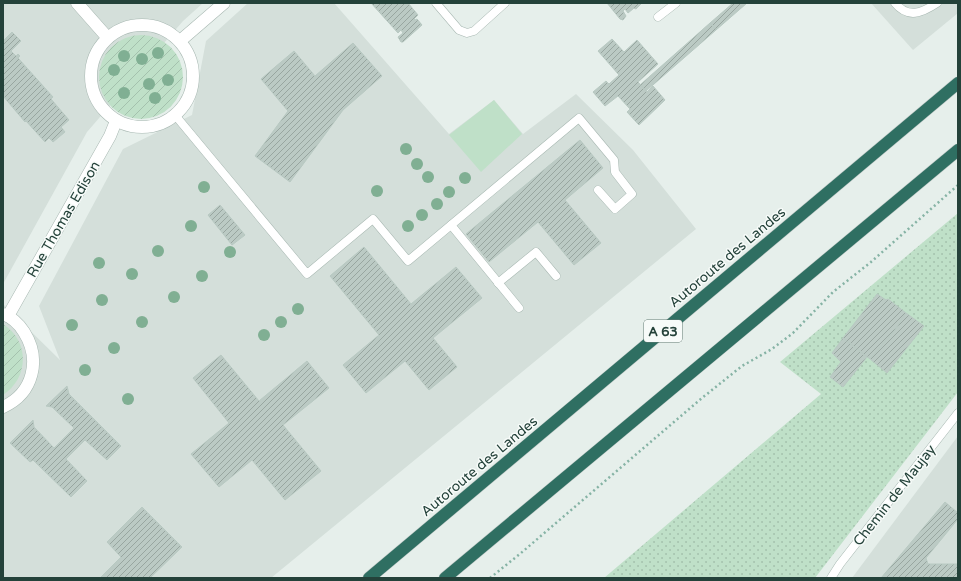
<svg xmlns="http://www.w3.org/2000/svg" width="961" height="581" viewBox="0 0 961 581" font-family="'Varela Round',sans-serif">
<style>
.built{fill:#d4dfda}
.grass{fill:url(#grass-dots)}
.park{fill:#bfe0c8}
.garden{fill:url(#garden-furrows)}
.building{fill:url(#building-hatch);stroke:#b8c9c2}
.lines{fill:none;stroke-linecap:round;stroke-linejoin:round}
.lane-casing{stroke:#a8b8b2;stroke-width:9}
.street-casing{stroke:#a8b8b2;stroke-width:13}
.highway-casing{stroke:#c2cac8;stroke-width:13}
.path{stroke:#86b3a5;stroke-width:2.5;stroke-dasharray:2 3;stroke-linecap:butt}
.lane{stroke:#fff;stroke-width:8}
.street{stroke:#fff;stroke-width:12}
.highway{stroke:#2f6f62;stroke-width:12}
.tree{fill:#80af93}
.labels{text-anchor:middle;stroke-width:3;stroke-linejoin:round;paint-order:stroke}
.shield{fill:#f7fbf9;stroke:#637a73;stroke-width:1}
.shield-label{font-size:13px;font-weight:bold;fill:#24423a}
.street-label{font-size:14px;fill:#24423a;stroke:#f7fbf9}
</style>
<defs>
<pattern id="grass-dots" width="8" height="8" patternUnits="userSpaceOnUse"><rect width="8" height="8" fill="#bfe0c8"/><path d="M2 2h.1M6 6h.1" fill="none" stroke="#a4c1ad" stroke-width="1.8" stroke-linecap="round"/></pattern>
<pattern id="garden-furrows" width="10" height="10" patternUnits="userSpaceOnUse"><rect width="10" height="10" fill="#bfe0c8"/><path d="M-1 1l2-2M0 10L10 0M9 11l2-2" fill="none" stroke="#a4c1ad"/></pattern>
<pattern id="building-hatch" width="6" height="6" patternUnits="userSpaceOnUse"><rect width="6" height="6" fill="#bbcac4"/><path d="M-1 1l2-2M0 6l6-6M5 7l2-2" fill="none" stroke="#98a6a0"/></pattern>
</defs>
<rect width="100%" height="100%" fill="#e6efeb"/>
<g class="built">
<polygon points="3,3 203,3 183,21 87,132 3,284"/>
<polygon points="248,3 334,3 449,134 494,100 523,134 576,94 633,150 696,229 271,578 3,578 3,304 60,360 39,306 123,149 192,115 206,41"/>
<polygon points="871,3 958,3 958,13 913,50"/>
<polygon points="958,436 958,578 852,578"/>
</g>
<polygon class="grass" points="958,213 958,392 815,578 604,578 821,394 780,362"/>
<polygon class="park" points="494,100 522,134 481,172 449,135"/>
<g class="garden">
<circle cx="141" cy="77" r="42"/>
<path d="M3 324C30 341 29 378 3 395Z"/>
</g>
<g class="building">
<polygon points="371,3 408,3 418,15 414,19 415,20 417,19 422,25 403,42 401,42 398,37 403,33 401,30 398,33"/>
<polygon points="607,3 642,3 636,9 634,8 628,13 625,9 623,11 626,16 623,20 620,19"/>
<polygon points="733,3 747,3 716,30 710,23"/>
<polygon points="710,23 716,30 646,91 640,85"/>
<polygon points="12,32 21,41 11,51 16,56 18,54 20,56 18,58 53,97 51,99 69,120 61,127 65,132 53,142 49,138 45,142 26,121 25,122 3,96 3,41"/>
<polygon points="612,39 624,52 637,40 658,64 638,82 647,92 653,86 665,100 639,125 627,112 630,109 618,96 605,106 593,92 606,81 609,84 619,75 598,51"/>
<polygon points="353,43 382,76 343,110 290,182 255,156 288,111 261,79 294,51 315,76"/>
<polygon points="580,140 603,168 565,200 601,243 574,265 538,222 489,262 466,234"/>
<polygon points="220,205 245,235 232,245 208,215"/>
<polygon points="364,247 411,304 456,267 482,298 433,338 457,367 429,390 405,361 366,393 343,365 379,335 330,276"/>
<polygon points="877,294 886,300 888,299 906,313 895,330 870,359 843,338"/>
<polygon points="906,313 924,326 887,373 870,359 895,330"/>
<polygon points="843,338 867,357 843,387 830,377 841,362 832,353"/>
<polygon points="221,355 259,401 307,361 329,388 283,425 321,471 285,500 252,460 219,487 191,454 229,423 193,378"/>
<polygon points="67,386 69,394 121,446 107,460 85,440 66,459 87,481 71,497 33,460 30,462 10,443 33,420 34,427 54,448 74,428 52,407 46,406"/>
<polygon points="945,502 958,513 958,519 926,558 928,564 958,564 958,578 881,578"/>
<polygon points="142,507 182,547 150,578 100,578 121,557 107,542"/>
</g>
<g class="lines">
<g class="lane-casing">
<g id="lane">
<polyline points="436,3 459,30 467,33 474,31 505,3"/>
<path d="M895 3C908 19 922 13 937 3"/>
<polyline points="658,17 676,3"/>
<polyline points="175,115 307,274 373,219 408,261 579,118 614,160 615,172 632,194 615,209 598,190"/>
<polyline points="451,225 519,308"/>
<polyline points="498,283 536,252 556,276"/>
<polyline points="831,578 840,564 958,413"/>
</g>
</g>
<g class="street-casing">
<g id="street">
<polyline points="77,3 107,37"/>
<circle cx="142" cy="76" r="51"/>
<polyline points="180,41 224,3"/>
<path d="M3 314C11 317 19 324 24 332 41 359 34 393 3 407"/>
<polyline points="8,316 110,136 116,121"/>
</g>
</g>
<g class="highway-casing">
<g id="highway">
<polyline points="369,578 958,83"/>
<polyline points="445,578 958,150"/>
</g>
</g>
<polyline class="path" points="490,578 521,553 702,398 742,366 772,349 793,333 833,292 871,262 958,185"/>
<use href="#lane" class="lane"/>
<use href="#street" class="street"/>
<use href="#highway" class="highway"/>
</g>
<g class="tree">
<circle cx="158" cy="53" r="6"/>
<circle cx="124" cy="56" r="6"/>
<circle cx="142" cy="59" r="6"/>
<circle cx="114" cy="70" r="6"/>
<circle cx="168" cy="80" r="6"/>
<circle cx="149" cy="84" r="6"/>
<circle cx="124" cy="93" r="6"/>
<circle cx="155" cy="98" r="6"/>
<circle cx="406" cy="149" r="6"/>
<circle cx="417" cy="164" r="6"/>
<circle cx="428" cy="177" r="6"/>
<circle cx="465" cy="178" r="6"/>
<circle cx="204" cy="187" r="6"/>
<circle cx="377" cy="191" r="6"/>
<circle cx="449" cy="192" r="6"/>
<circle cx="437" cy="204" r="6"/>
<circle cx="422" cy="215" r="6"/>
<circle cx="191" cy="226" r="6"/>
<circle cx="408" cy="226" r="6"/>
<circle cx="158" cy="251" r="6"/>
<circle cx="230" cy="252" r="6"/>
<circle cx="99" cy="263" r="6"/>
<circle cx="132" cy="274" r="6"/>
<circle cx="202" cy="276" r="6"/>
<circle cx="174" cy="297" r="6"/>
<circle cx="102" cy="300" r="6"/>
<circle cx="298" cy="309" r="6"/>
<circle cx="142" cy="322" r="6"/>
<circle cx="281" cy="322" r="6"/>
<circle cx="72" cy="325" r="6"/>
<circle cx="264" cy="335" r="6"/>
<circle cx="114" cy="348" r="6"/>
<circle cx="85" cy="370" r="6"/>
<circle cx="128" cy="399" r="6"/>
</g>
<g class="labels">
<rect class="shield" x="644" y="320" width="38" height="22" rx="3"/>
<g class="shield-label">
<text x="663" y="336">A 63</text>
</g>
<g class="street-label">
<text transform="translate(63 219) rotate(-60)" y="5">Rue Thomas Edison</text>
<text transform="translate(727 257) rotate(-40)" y="5">Autoroute des Landes</text>
<text transform="translate(479 466) rotate(-40)" y="5">Autoroute des Landes</text>
<text transform="translate(894 495) rotate(-52)" y="5">Chemin de Maujay</text>
</g>
</g>
<rect width="961" height="581" fill="none" stroke="#24423a" stroke-width="8"/>
</svg>
